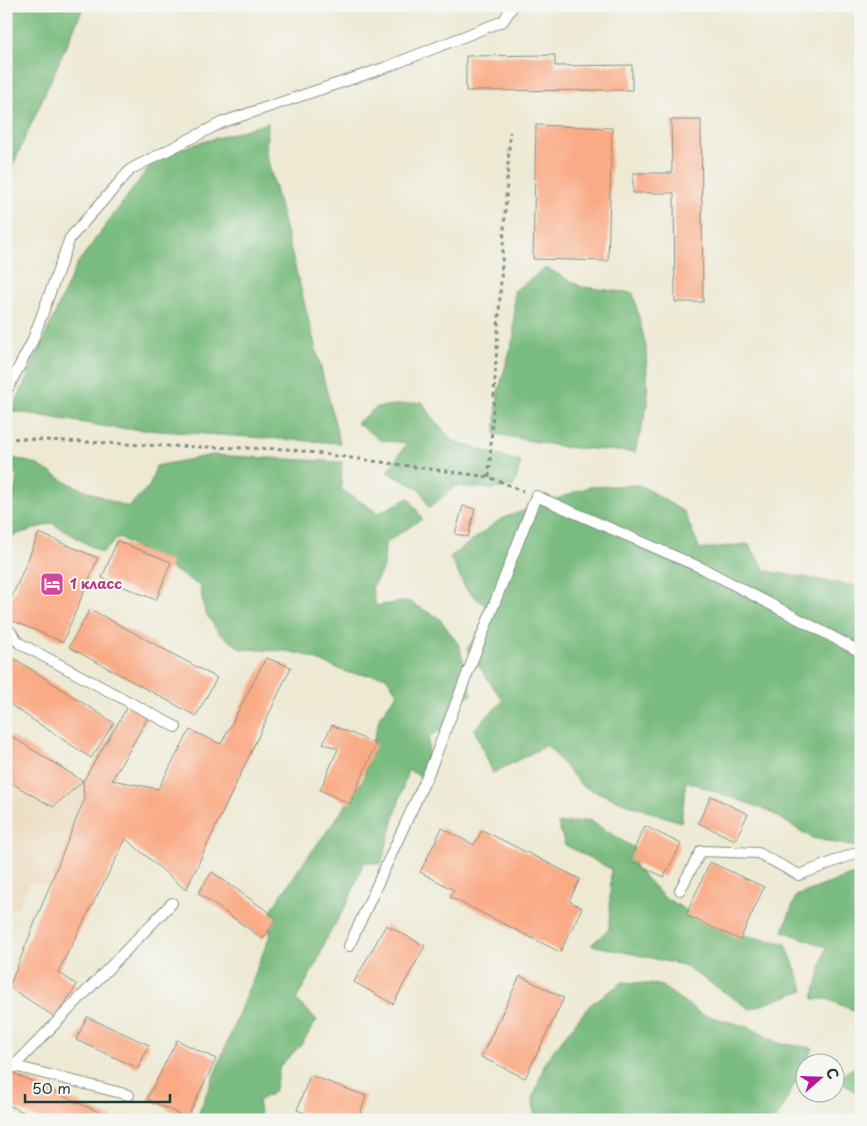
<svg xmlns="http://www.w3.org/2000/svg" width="867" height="1126" viewBox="0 0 867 1126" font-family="'Playpen Sans',sans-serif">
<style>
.built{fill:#ebd8ba}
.forest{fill:#7abc7f;stroke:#4c7c5a}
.building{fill:#faaa85}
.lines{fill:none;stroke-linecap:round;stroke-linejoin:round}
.service-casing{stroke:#869384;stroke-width:12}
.path{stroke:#869384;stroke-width:3;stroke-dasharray:4 4;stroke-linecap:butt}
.service{stroke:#fff;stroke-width:10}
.labels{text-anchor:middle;stroke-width:4;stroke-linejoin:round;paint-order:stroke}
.hotel-label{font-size:14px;font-weight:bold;fill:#b23c85;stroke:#f6f6f2;text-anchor:start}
</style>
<rect width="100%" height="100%" fill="#f6f6f2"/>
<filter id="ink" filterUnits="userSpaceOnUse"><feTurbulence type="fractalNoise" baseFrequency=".02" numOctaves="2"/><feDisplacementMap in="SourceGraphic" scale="10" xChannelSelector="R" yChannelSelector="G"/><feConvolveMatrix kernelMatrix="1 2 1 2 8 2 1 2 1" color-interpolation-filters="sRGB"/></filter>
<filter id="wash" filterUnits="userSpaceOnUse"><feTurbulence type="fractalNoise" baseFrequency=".0096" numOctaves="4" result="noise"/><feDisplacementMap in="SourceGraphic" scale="20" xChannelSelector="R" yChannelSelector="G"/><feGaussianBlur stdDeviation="1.12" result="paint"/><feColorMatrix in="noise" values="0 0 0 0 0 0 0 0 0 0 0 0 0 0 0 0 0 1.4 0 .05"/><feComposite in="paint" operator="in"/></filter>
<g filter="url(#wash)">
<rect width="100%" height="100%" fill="#ede9d3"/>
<polygon class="built" points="6,780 53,807 83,781 84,800 49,886 30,881 18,907 6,911"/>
<g class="forest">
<polygon points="6,6 84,6 12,167 6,174"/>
<polygon points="268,123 266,153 340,443 115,428 12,411 77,264 158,155"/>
<polygon points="546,268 582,287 633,293 646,347 648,403 635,452 564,447 495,434 498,393 514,336 514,291"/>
<polygon points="422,402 435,421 453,441 521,462 514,486 491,489 456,486 429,508 421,490 387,472 407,443 380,440 357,423 377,407"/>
<polygon points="212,455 342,462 341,489 378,513 409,498 422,519 385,543 384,566 372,588 376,606 407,601 439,618 459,645 472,695 453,700 446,728 429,736 428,757 420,776 408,770 381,864 364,862 348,902 325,941 319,958 296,1000 317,1020 301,1045 280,1066 274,1092 258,1101 261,1120 196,1120 269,938 272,909 301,866 337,818 363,780 380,716 398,693 385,676 349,673 305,655 286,651 241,649 219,633 205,612 200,586 119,537 102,553 52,523 6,538 17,476 6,470 6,456 36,464 68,483 116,503 129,507 150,485 156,466"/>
<polygon points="640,485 684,512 700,549 748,544 766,571 861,587 861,848 812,838 769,811 686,781 681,822 632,806 582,786 547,745 493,773 474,729 503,701 467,649 492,612 466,589 450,557 501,519 589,487"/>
<polygon points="589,820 634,848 635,867 664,897 722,932 785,943 804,990 750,1009 683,965 591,945 609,929 611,869 565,845 558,824"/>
<polygon points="861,871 861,1014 827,999 813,999 826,947 783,931 796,896"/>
<polygon points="623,982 660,985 701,1014 751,1028 778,1043 813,1048 776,1120 535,1120 533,1099 546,1060 590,1005"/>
<polygon points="854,1067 861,1071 861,1096 838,1079"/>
</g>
<g id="blocks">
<g class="building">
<polygon points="555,55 555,66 632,65 632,90 466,91 466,56"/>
<polygon points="671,120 701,120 703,302 675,302 674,193 633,193 633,173 672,173"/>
<polygon points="536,125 612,128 608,261 533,259"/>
<polygon points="463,506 475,509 468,537 455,534"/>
<polygon points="39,533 98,558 63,642 6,618 6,611"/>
<polygon points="117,541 171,562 156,600 102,578"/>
<polygon points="90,609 217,678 196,716 69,647"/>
<polygon points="6,653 114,723 91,758 6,702"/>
<polygon points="266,658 291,667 186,890 126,839 58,972 77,985 55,1017 9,987 84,800 83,781 128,706 149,716 112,780 158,789 190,730 221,744"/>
<polygon points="332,725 376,744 350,804 320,790 338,749 323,743"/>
<polygon points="6,733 83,781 53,807 6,780"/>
<polygon points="711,796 748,814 735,840 698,823"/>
<polygon points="645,826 681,844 664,877 629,860"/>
<polygon points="442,828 474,845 482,830 580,879 569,901 582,908 560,952 450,897 454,890 420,872"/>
<polygon points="710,862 764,887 740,940 686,915"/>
<polygon points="212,872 277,918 263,939 198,893"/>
<polygon points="386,925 425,946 393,1004 354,982"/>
<polygon points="520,976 564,998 525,1078 481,1057"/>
<polygon points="87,1017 149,1045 138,1068 76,1040"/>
<polygon points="177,1040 216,1059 187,1118 147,1099"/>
<polygon points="11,1072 116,1120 41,1120 6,1104 6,1084"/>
<polygon points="310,1075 366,1096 358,1120 323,1120 297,1110"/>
</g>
</g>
</g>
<g filter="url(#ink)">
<use href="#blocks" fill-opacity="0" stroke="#869384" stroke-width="1"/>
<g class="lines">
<g class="service-casing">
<g id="service">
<polyline points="6,392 32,342 70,238 131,169 223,122 384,68 503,21 513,6"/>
<polyline points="6,626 19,643 176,727"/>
<polyline points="680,890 701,851 758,853 799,875 861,851"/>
<polyline points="349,946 430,770 536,496 704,569 861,652"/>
<polyline points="14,1066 172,903"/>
<polyline points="6,1073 14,1066 129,1095"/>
</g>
</g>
<g class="path">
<polyline points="6,438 165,446 287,449 489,477 523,491"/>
<polyline points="489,477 510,132"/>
</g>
<use href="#service" class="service"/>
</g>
</g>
<defs>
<g id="hotel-square" transform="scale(1.25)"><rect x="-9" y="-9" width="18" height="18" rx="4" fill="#d1479c" stroke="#f6f6f2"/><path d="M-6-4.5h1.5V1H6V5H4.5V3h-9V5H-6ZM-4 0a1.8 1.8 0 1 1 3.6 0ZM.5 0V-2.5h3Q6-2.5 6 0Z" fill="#fff"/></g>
</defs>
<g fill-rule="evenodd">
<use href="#hotel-square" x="52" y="584"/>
</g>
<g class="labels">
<g class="hotel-label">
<text x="70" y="589">1 класс</text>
</g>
</g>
<rect width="867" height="1126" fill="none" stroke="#f6f6f2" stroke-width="25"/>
<g transform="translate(820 1078) rotate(70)"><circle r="24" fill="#f6f6f2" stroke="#a0aca6"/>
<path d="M0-4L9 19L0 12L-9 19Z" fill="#b5179e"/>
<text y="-8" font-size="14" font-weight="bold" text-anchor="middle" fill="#1f3d34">С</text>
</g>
<path d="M25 1094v8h145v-8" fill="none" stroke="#1f3d34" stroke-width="2.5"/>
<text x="32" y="1094" font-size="15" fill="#1f3d34" stroke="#f6f6f2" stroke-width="4" paint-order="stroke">50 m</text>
</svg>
